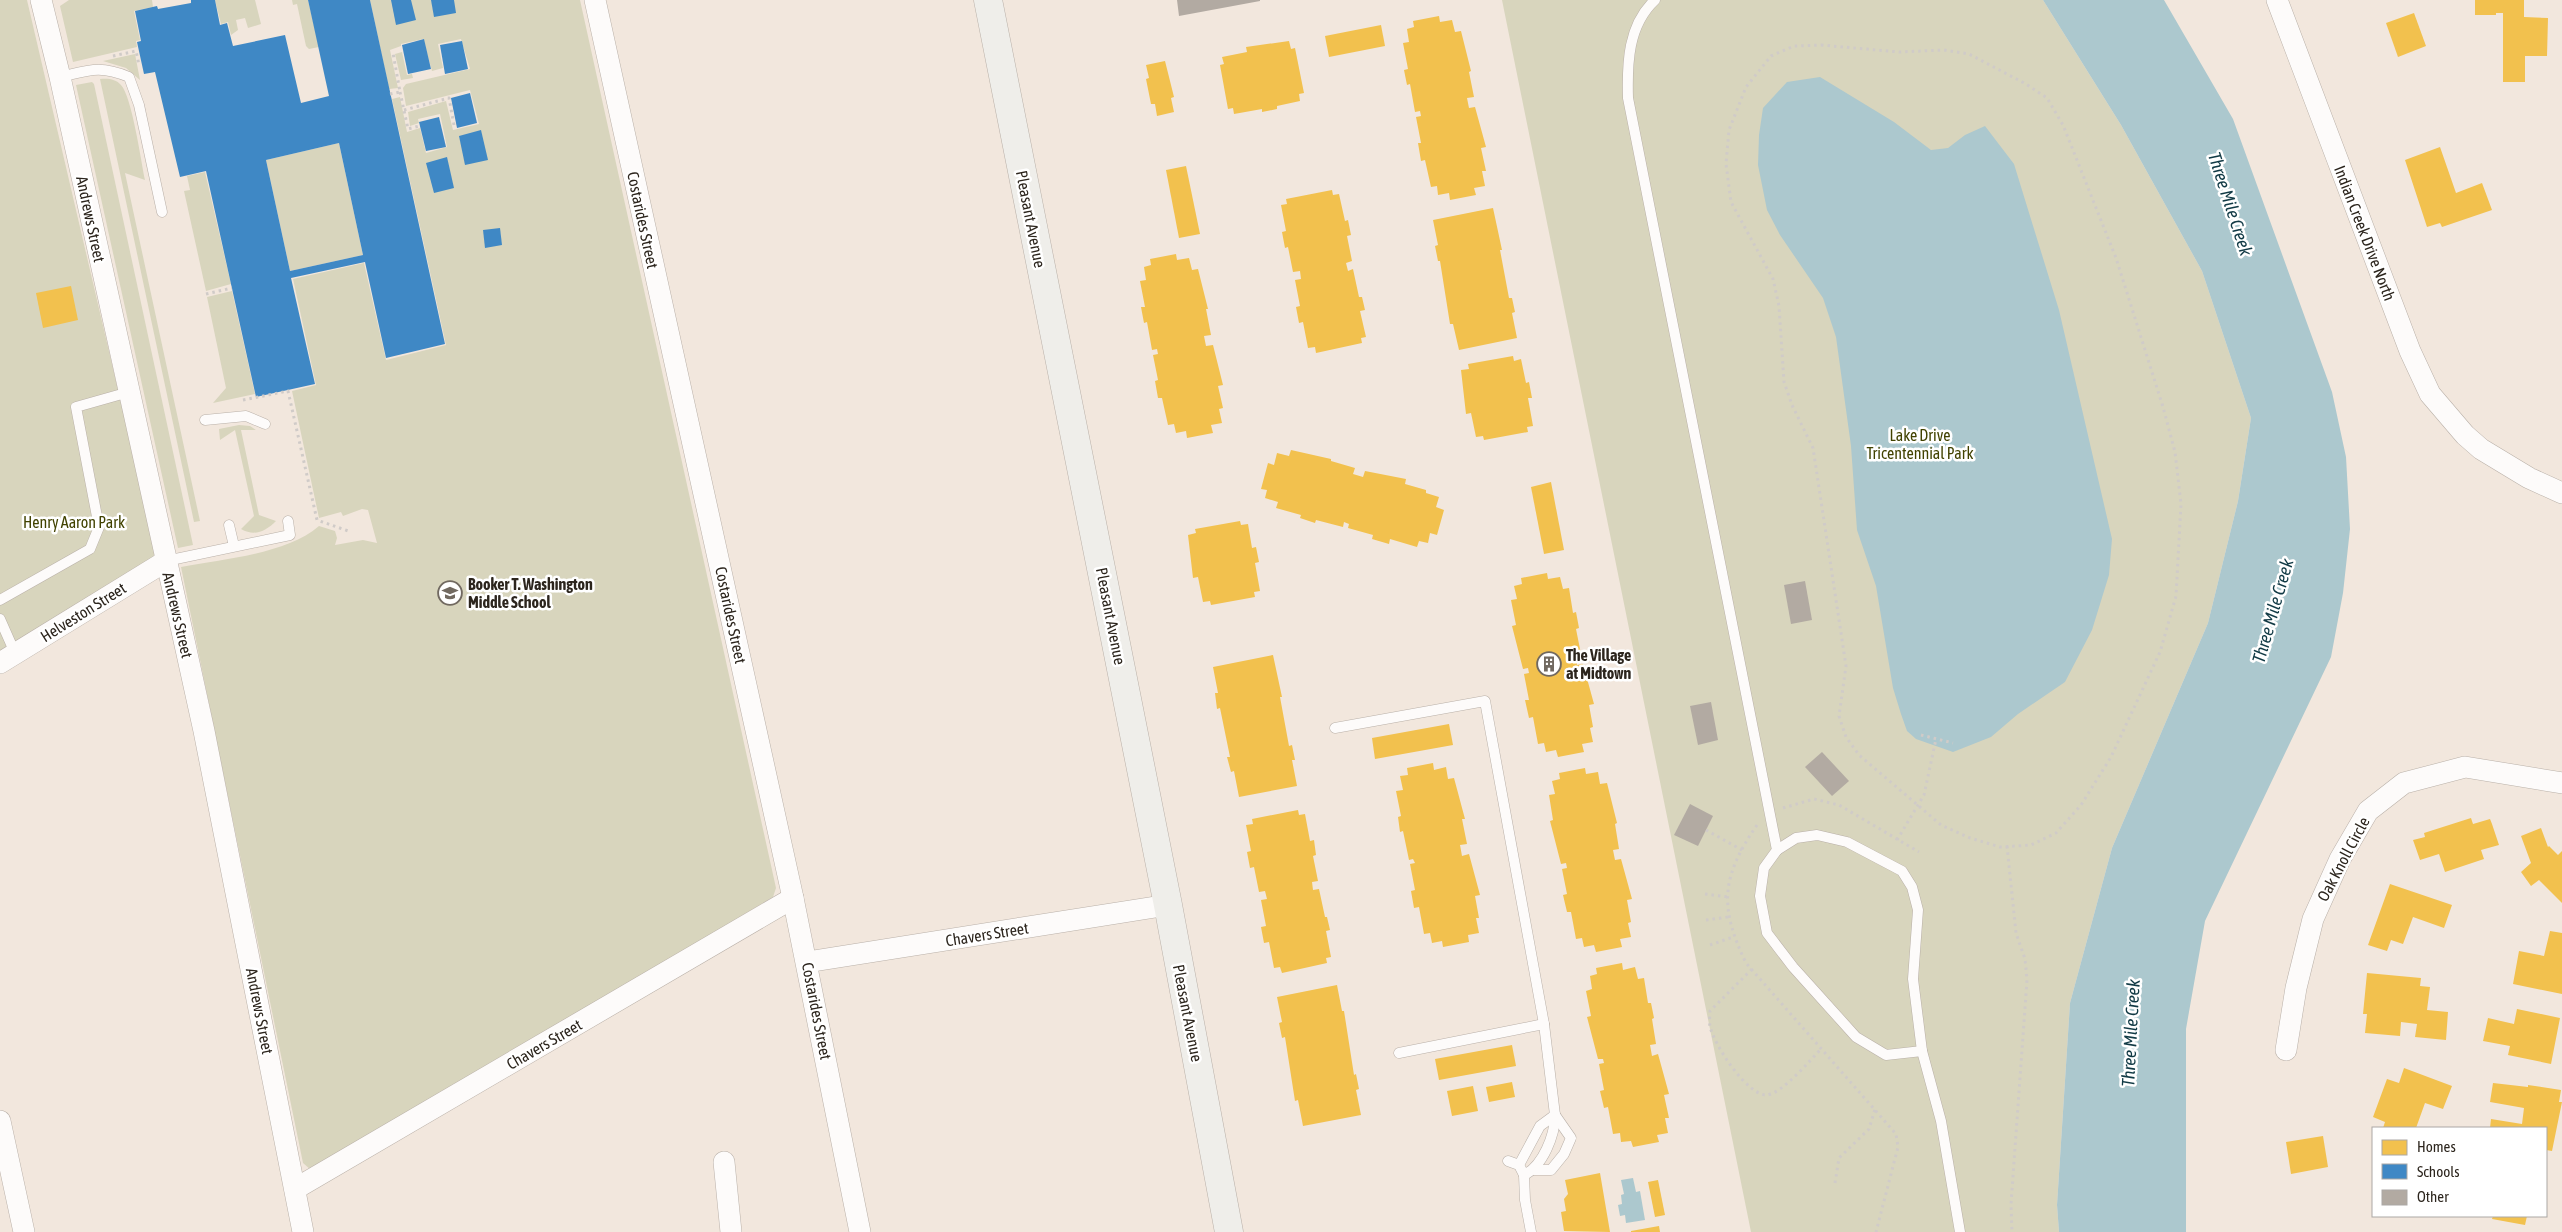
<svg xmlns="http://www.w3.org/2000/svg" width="2562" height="1232" viewBox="0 0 2562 1232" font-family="'Asap Condensed',sans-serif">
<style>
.green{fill:#d8d5bd}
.water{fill:#acc8ce}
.homes{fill:#f2c14e}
.schools{fill:#3f88c5;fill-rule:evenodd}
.building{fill:#b2aaa2}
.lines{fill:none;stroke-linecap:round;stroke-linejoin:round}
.lane-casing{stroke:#b9b0a8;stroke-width:11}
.street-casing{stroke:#b9b0a8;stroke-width:22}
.secondary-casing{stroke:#b9b0a8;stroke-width:29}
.path{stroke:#d0cbc8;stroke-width:3;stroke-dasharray:2.5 4;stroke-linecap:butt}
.lane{stroke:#fdfbfa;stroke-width:10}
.street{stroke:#fdfbfa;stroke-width:21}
.secondary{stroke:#efeeea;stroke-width:28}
.labels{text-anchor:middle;stroke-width:5;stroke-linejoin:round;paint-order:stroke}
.street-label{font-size:16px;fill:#2c251d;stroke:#fff}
.park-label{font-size:16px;fill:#414200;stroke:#fff}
.poi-label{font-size:16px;font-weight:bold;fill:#2c251d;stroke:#fff;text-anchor:start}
.water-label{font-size:18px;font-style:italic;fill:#113a45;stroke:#fff}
</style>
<rect width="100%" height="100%" fill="#f2e7dd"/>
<g class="green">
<polygon points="0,0 27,0 157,557 0,652"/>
<polygon points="69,0 152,0 153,7 134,11 140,40 136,41 137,47 73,62 60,6"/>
<polygon points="215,0 255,0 261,24 248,28 245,18 236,20 238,30 231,35 228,22 221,24"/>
<polygon points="292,0 308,0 319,47 309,49 306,46 297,4 293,5"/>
<path d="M370 0H580L776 888 773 897 317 1170H311L303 1163 181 567C223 559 287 554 319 526L335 531 337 538 335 545 363 540 377 543 368 510 362 509 343 516 341 512 319 518 292 391 316 385 293 279 364 263 386 360 446 345 392 99 400 97 407 132 420 128 426 153 447 147 440 114 418 119 419 123 410 126 408 112 446 101 453 130 479 124 470 90 406 106 403 88 406 84 470 69 461 39 438 44 443 68 432 71 423 39 401 44V46L390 50 398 88 389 89Z"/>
<polygon points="1502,0 2043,0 2121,125 2202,271 2251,418 2238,501 2208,623 2112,848 2070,1003 2057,1205 2059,1232 1751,1232"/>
<polygon points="402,52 407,75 412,74 413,78 401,80 395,54"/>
<polygon points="135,54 140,80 126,68 103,61"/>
<path d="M100 79C108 78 116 79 121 85 132 97 141 161 145 180L125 173 200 521 194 522Z"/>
<polygon points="92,82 94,84 193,545 178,548 76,85"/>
<polygon points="339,143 363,255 290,271 266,160"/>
<polygon points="205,172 231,284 206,291 184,191 190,190 187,176"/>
<polygon points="232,291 255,394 213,403 226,388 207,297"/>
<path d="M239 425 250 426 256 430H241L259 515 276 521C266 531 255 537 241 529L254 516 235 430 220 440 219 429Z"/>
</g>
<g class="water">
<polygon points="2043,0 2164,0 2233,119 2332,392 2346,457 2350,529 2343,593 2331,657 2205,921 2186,1029 2186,1232 2059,1232 2057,1205 2070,1003 2112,848 2208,623 2238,501 2251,418 2202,271 2121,125"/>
<polygon points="1820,77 1894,122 1931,150 1948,148 1965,135 1985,126 2014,164 2059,310 2112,539 2109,575 2092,630 2065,682 2018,714 1991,737 1953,752 1916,739 1907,731 1901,714 1893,688 1876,586 1857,530 1851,446 1836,337 1823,298 1780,235 1767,210 1758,165 1759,135 1763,108 1787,82"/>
<polygon points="1633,1178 1636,1192 1640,1191 1645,1220 1626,1223 1625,1215 1620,1216 1618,1205 1622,1204 1621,1195 1624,1194 1621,1180"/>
</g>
<g class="homes">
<polygon points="2475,0 2524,0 2524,17 2548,18 2547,56 2525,56 2525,82 2503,82 2503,13 2496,13 2496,15 2475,15"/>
<polygon points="2414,13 2426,46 2398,57 2386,23"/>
<polygon points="1439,16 1440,22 1452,20 1455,32 1461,31 1471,71 1469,72 1474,97 1467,98 1469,108 1475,107 1486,147 1481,148 1486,171 1482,171 1485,186 1474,188 1476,195 1450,200 1449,193 1438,195 1437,186 1431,187 1425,160 1421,161 1418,143 1421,143 1416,117 1421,116 1420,111 1415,112 1410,84 1407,85 1404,70 1408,69 1403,43 1409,42 1407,29 1414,27 1413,21"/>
<polygon points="1381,25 1385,46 1329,57 1325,36"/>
<polygon points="1289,41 1291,49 1295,48 1304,93 1299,94 1300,101 1277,106 1277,109 1262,112 1262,109 1234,114 1233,108 1228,109 1220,65 1224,64 1222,57 1247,52 1246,47"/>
<polygon points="1165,61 1174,97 1171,98 1174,112 1157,116 1155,104 1151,104 1146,79 1149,78 1146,65"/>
<polygon points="2440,147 2456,193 2482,183 2492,210 2442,227 2440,223 2427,227 2405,160"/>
<polygon points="1186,166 1200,234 1179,238 1166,170"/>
<polygon points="1332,190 1333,195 1339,194 1345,221 1348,220 1351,235 1347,236 1352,261 1346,263 1348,271 1353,269 1359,297 1362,297 1365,310 1360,311 1366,337 1361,338 1362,343 1316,353 1315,347 1308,348 1303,322 1299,323 1296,307 1300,306 1295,280 1301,279 1300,271 1293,272 1288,247 1285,248 1282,232 1286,231 1281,205 1287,204 1286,199"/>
<polygon points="1493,208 1502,250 1500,250 1509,298 1512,298 1515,312 1512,313 1517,338 1459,350 1453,324 1450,324 1440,261 1438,261 1435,246 1438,245 1433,220"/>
<polygon points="1176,254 1177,260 1189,258 1192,270 1198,269 1208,309 1206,309 1211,335 1204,336 1206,346 1213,345 1223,385 1218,386 1223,408 1219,409 1222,423 1211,425 1213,433 1187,438 1186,431 1176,433 1174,424 1168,425 1162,398 1158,398 1155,381 1158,380 1153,355 1158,354 1157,349 1152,350 1147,322 1144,323 1141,307 1145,307 1140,281 1146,280 1144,267 1151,265 1150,259"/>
<polygon points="71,286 78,320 43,328 36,293"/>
<polygon points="1513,356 1514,361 1521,359 1526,383 1529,382 1532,398 1528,398 1533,426 1527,427 1528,432 1484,440 1483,436 1476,437 1471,413 1466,414 1461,370 1469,369 1468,364"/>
<polygon points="1291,450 1331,459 1331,461 1355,468 1353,474 1363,477 1365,471 1406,479 1405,484 1426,490 1426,493 1439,497 1436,507 1444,510 1437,535 1430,533 1428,543 1419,541 1417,547 1390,539 1389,544 1372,539 1373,535 1348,528 1349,524 1344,522 1343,527 1316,520 1315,523 1300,518 1301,515 1276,508 1278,502 1265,498 1267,490 1261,489 1268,463 1274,465 1277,453 1289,456"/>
<polygon points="1551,482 1564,550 1544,554 1531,487"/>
<polygon points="1240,521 1241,525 1248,524 1252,548 1256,547 1259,562 1255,563 1260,591 1254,592 1255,597 1211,605 1210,601 1203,602 1198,577 1193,578 1188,535 1196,533 1195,529"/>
<polygon points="1547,573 1548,579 1560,577 1563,589 1569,588 1573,613 1576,612 1579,628 1576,629 1581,654 1575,655 1577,665 1583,664 1594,704 1589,705 1593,727 1590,728 1593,742 1582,744 1584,752 1558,757 1556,750 1546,752 1544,743 1538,744 1533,717 1529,718 1525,700 1529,700 1524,674 1529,673 1528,668 1523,669 1512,626 1516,625 1511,600 1517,599 1514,586 1522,584 1521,578"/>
<polygon points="1273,655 1282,697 1280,697 1289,746 1292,745 1295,760 1292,760 1297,786 1239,797 1234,771 1231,772 1227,757 1230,757 1220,708 1217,709 1215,693 1218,693 1213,667"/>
<polygon points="1449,724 1453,745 1375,759 1372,738"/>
<polygon points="1433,763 1434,770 1446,767 1448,779 1454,778 1465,819 1462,819 1467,844 1460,845 1462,856 1469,854 1480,895 1475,896 1479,918 1476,918 1479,933 1468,935 1469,942 1443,947 1442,941 1432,943 1430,933 1424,934 1419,907 1414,908 1411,891 1415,890 1410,864 1415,863 1413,859 1409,860 1403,831 1400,832 1398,817 1401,816 1396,791 1403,790 1400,776 1408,775 1407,768"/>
<polygon points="1585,768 1586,774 1598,772 1600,784 1607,783 1617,823 1615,824 1619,849 1613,850 1615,860 1621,859 1632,899 1627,900 1631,922 1628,923 1631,937 1620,939 1622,947 1596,952 1594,945 1584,947 1582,938 1576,939 1571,912 1567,912 1563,895 1567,894 1562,869 1567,868 1566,863 1561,864 1550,821 1553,820 1549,795 1555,794 1552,781 1560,779 1559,773"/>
<polygon points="1298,810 1299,815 1305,814 1310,841 1314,840 1316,855 1313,856 1318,881 1312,882 1313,890 1319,889 1325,917 1327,917 1330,930 1326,931 1331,957 1326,958 1327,963 1282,973 1280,967 1274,968 1269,942 1264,943 1261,927 1266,926 1261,900 1267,899 1265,891 1259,892 1254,867 1250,868 1247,852 1251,851 1246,825 1253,824 1252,819"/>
<polygon points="2471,818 2473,824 2490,819 2492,824 2499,845 2481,850 2484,859 2445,872 2439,854 2420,860 2413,840 2425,837 2424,833"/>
<polygon points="2541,828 2548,847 2549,846 2558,855 2562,851 2562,903 2539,880 2531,886 2521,872 2531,863 2521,836"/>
<polygon points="2390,884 2452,905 2444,928 2413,917 2403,944 2391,940 2387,951 2368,945"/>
<polygon points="2550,931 2562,933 2562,994 2513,984 2519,951 2544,956"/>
<polygon points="1622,963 1623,970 1635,967 1638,979 1644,978 1648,1003 1651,1003 1654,1018 1652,1019 1656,1044 1650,1045 1652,1056 1658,1054 1669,1094 1664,1095 1669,1118 1665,1118 1668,1133 1657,1135 1659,1142 1633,1147 1631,1141 1621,1142 1620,1133 1613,1134 1608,1107 1604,1108 1600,1091 1604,1090 1599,1064 1604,1063 1603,1059 1598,1059 1587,1017 1591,1016 1586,991 1592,989 1590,976 1597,974 1596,968"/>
<polygon points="2367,973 2421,978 2420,986 2430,987 2427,1010 2448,1012 2446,1040 2415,1037 2417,1024 2401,1022 2400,1036 2365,1033 2367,1014 2363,1014"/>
<polygon points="1337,985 1342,1011 1344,1011 1354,1075 1356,1074 1359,1089 1356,1090 1361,1115 1303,1126 1298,1100 1295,1101 1285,1037 1282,1038 1279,1023 1282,1022 1277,997"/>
<polygon points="2517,1009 2560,1018 2551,1064 2508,1055 2510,1046 2483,1041 2488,1018 2514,1024"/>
<polygon points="1512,1045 1516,1066 1439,1080 1435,1059"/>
<polygon points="2404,1068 2452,1086 2443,1109 2425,1103 2416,1128 2383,1128 2385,1122 2373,1117 2387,1079 2399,1083"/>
<polygon points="1512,1082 1515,1097 1489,1102 1486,1087"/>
<polygon points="2493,1083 2528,1087 2528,1085 2561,1090 2559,1102 2562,1102 2552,1151 2546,1150 2546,1128 2490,1128 2491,1119 2522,1124 2524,1108 2490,1102"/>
<polygon points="1473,1086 1478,1111 1452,1116 1447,1091"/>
<polygon points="2323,1136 2328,1167 2291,1174 2286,1142"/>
<polygon points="1600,1173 1610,1232 1564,1231 1561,1212 1566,1211 1564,1199 1568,1194 1565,1180"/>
<polygon points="1658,1180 1665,1215 1655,1217 1648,1182"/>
<polygon points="2493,1216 2527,1216 2525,1225 2492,1219"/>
<polygon points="1659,1226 1660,1232 1631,1232 1631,1231"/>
</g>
<g class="schools">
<path d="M191 0H215L220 25 227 23 233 46 285 35 301 103 329 96 308 0H370L445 344 386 358 365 262 291 278 315 384 256 397 206 171 180 177 155 72 144 74 137 42 141 41 135 11 157 6 158 9 191 3ZM339 143 363 255 290 271 266 160Z"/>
<polygon points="391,0 411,0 416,20 396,25"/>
<polygon points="431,0 454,0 456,13 434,17"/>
<polygon points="424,39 431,69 408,74 402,45"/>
<polygon points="462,41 468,69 445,74 440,45"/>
<polygon points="470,93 477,123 457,128 451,98"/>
<polygon points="439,117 446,147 426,151 419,122"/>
<polygon points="481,130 488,160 465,165 459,136"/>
<polygon points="447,157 454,188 434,193 426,163"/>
<polygon points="500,228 502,245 485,248 483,230"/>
</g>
<g class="building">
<polygon points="1177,0 1260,0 1260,1 1179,16"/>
<polygon points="1805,581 1812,620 1791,624 1784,585"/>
<polygon points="1711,702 1718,740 1698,745 1690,706"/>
<polygon points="1822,752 1849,781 1832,796 1805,767"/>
<polygon points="1690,804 1713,816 1698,846 1674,835"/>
</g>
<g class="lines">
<g class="lane-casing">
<g id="lane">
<path d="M1655 0C1628 25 1627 63 1628 98L1777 850 1764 868 1760 896 1767 933 1793 967 1856 1037 1886 1055 1922 1051 1941 1121 1960 1232"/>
<path d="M60 77C90 70 100 65 129 77L139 105 162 212"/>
<polyline points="205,420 246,416 265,424"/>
<polyline points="229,525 234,546"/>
<polyline points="166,561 290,535 288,521"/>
<polyline points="0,600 90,549 99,527 76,407 129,392"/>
<polyline points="0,619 15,653"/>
<path d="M1335 728 1485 701 1544 1024 1555 1115C1555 1135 1543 1166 1524 1175"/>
<polyline points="1777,850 1796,838 1817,835 1847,842 1902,871 1912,887 1918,910 1913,979 1922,1051"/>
<polyline points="1399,1053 1544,1024"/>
<polyline points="1508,1161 1519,1165 1524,1175 1525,1200 1531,1232"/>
<polyline points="1519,1165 1540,1126 1555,1115"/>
<polyline points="1534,1170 1551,1170 1564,1154 1571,1138 1555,1115"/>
</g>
</g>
<g class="street-casing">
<g id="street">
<polyline points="41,0 60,77 204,731 303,1232"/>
<polyline points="595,0 793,898 860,1232"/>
<polyline points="2277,0 2410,351 2430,394 2465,435 2481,449 2529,478 2562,493"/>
<polyline points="0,663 166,561"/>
<polyline points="807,962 1168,905"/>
<polyline points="2286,1050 2296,988 2313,919 2340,859 2368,811 2404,783 2465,767 2562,783"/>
<polyline points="0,1121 24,1232"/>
<polyline points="724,1162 731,1232"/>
<polyline points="295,1189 793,898"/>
</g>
</g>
<g class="secondary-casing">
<polyline id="secondary" points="988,0 1168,905 1229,1232"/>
</g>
<g class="path">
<polygon points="1821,45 1899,52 1944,50 1969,54 2026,84 2047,98 2063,125 2116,258 2163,407 2175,452 2181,504 2176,596 2160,652 2111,757 2081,805 2056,833 2031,845 2000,847 1970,838 1941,825 1859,755 1846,737 1839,716 1846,666 1813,448 1792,405 1784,382 1779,306 1773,279 1731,202 1726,164 1729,130 1746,87 1771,56 1794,46"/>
<polyline points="113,56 136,51 139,65"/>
<polyline points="400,92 408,129 419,126"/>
<polyline points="390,94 400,92 393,53"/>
<polyline points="404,110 449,98 454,125"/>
<polyline points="206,294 232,288"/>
<polyline points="243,400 288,391 317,520 351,532"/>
<polyline points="1921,735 1953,743"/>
<polyline points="1783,808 1814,799 1839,805 1919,852"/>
<path d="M1757 825C1721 877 1719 907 1746 963L1896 1134 1898 1147 1876 1232"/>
<polyline points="1706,830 1742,850"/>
<polyline points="1897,840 1924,795 1936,739"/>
<polyline points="2007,846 2016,933 2025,959 2027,980 2011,1204 2012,1232"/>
<polyline points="1705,894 1728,897"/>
<polyline points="1706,920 1728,917"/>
<polyline points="1710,945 1733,937"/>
<path d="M1752 969 1710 1011C1710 1016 1709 1022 1710 1026 1713 1043 1747 1096 1767 1095 1783 1093 1810 1060 1822 1048"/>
<polyline points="1835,1183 1839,1158 1869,1129 1875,1109"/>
</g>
<use href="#lane" class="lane"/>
<use href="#street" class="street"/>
<use href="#secondary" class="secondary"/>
</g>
<defs>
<g id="school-ring" transform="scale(1.25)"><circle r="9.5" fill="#fff" stroke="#716960" stroke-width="1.5"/><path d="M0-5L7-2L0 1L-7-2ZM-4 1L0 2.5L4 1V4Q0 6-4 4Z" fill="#716960"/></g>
<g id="building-ring" transform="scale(1.25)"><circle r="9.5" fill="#fff" stroke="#716960" stroke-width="1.5"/><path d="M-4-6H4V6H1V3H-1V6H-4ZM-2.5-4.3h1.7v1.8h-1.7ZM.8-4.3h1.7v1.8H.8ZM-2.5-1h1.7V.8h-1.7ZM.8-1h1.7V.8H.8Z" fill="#716960"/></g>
</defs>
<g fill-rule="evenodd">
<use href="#school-ring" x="450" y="593"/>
<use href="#building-ring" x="1549" y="664"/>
</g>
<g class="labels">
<g class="street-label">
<text transform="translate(91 219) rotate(78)" y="6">Andrews Street</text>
<text transform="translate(1031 219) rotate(79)" y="6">Pleasant Avenue</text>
<text transform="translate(643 220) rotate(78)" y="6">Costarides Street</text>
<text transform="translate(2365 233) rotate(69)" y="6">Indian Creek Drive North</text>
<text transform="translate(83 612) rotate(-32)" y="6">Helveston Street</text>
<text transform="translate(178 615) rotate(77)" y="6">Andrews Street</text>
<text transform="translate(731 615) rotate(78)" y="6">Costarides Street</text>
<text transform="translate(1111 616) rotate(79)" y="6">Pleasant Avenue</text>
<text transform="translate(2343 859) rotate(-62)" y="6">Oak Knoll Circle</text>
<text transform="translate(987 934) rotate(-9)" y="6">Chavers Street</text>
<text transform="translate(260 1011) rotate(79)" y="6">Andrews Street</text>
<text transform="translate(817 1011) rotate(79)" y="6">Costarides Street</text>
<text transform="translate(1188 1013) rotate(79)" y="6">Pleasant Avenue</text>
<text transform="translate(544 1044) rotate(-30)" y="6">Chavers Street</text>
</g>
<g class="park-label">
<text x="1920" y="441">Lake Drive<tspan x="1920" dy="18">Tricentennial Park</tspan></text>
<text x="74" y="528">Henry Aaron Park</text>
</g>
<g class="poi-label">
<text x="468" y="590">Booker T. Washington<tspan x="468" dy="18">Middle School</tspan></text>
<text x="1566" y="661">The Village<tspan x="1566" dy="18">at Midtown</tspan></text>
</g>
<g class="water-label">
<text transform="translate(2230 204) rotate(72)" y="6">Three Mile Creek</text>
<text transform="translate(2273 611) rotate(-74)" y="6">Three Mile Creek</text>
<text transform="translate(2131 1033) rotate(-87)" y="6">Three Mile Creek</text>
</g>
</g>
<rect x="2372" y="1127" width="175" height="90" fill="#ffffff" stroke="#aba8a5"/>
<rect x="2382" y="1140" width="25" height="15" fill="#f2c14e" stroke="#aba8a5"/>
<text x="2417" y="1152" font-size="15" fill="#2c251d">Homes</text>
<rect x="2382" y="1164" width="25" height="15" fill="#3f88c5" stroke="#aba8a5"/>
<text x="2417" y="1177" font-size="15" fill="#2c251d">Schools</text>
<rect x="2382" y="1190" width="25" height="15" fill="#b2aaa2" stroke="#aba8a5"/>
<text x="2417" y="1202" font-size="15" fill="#2c251d">Other</text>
</svg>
